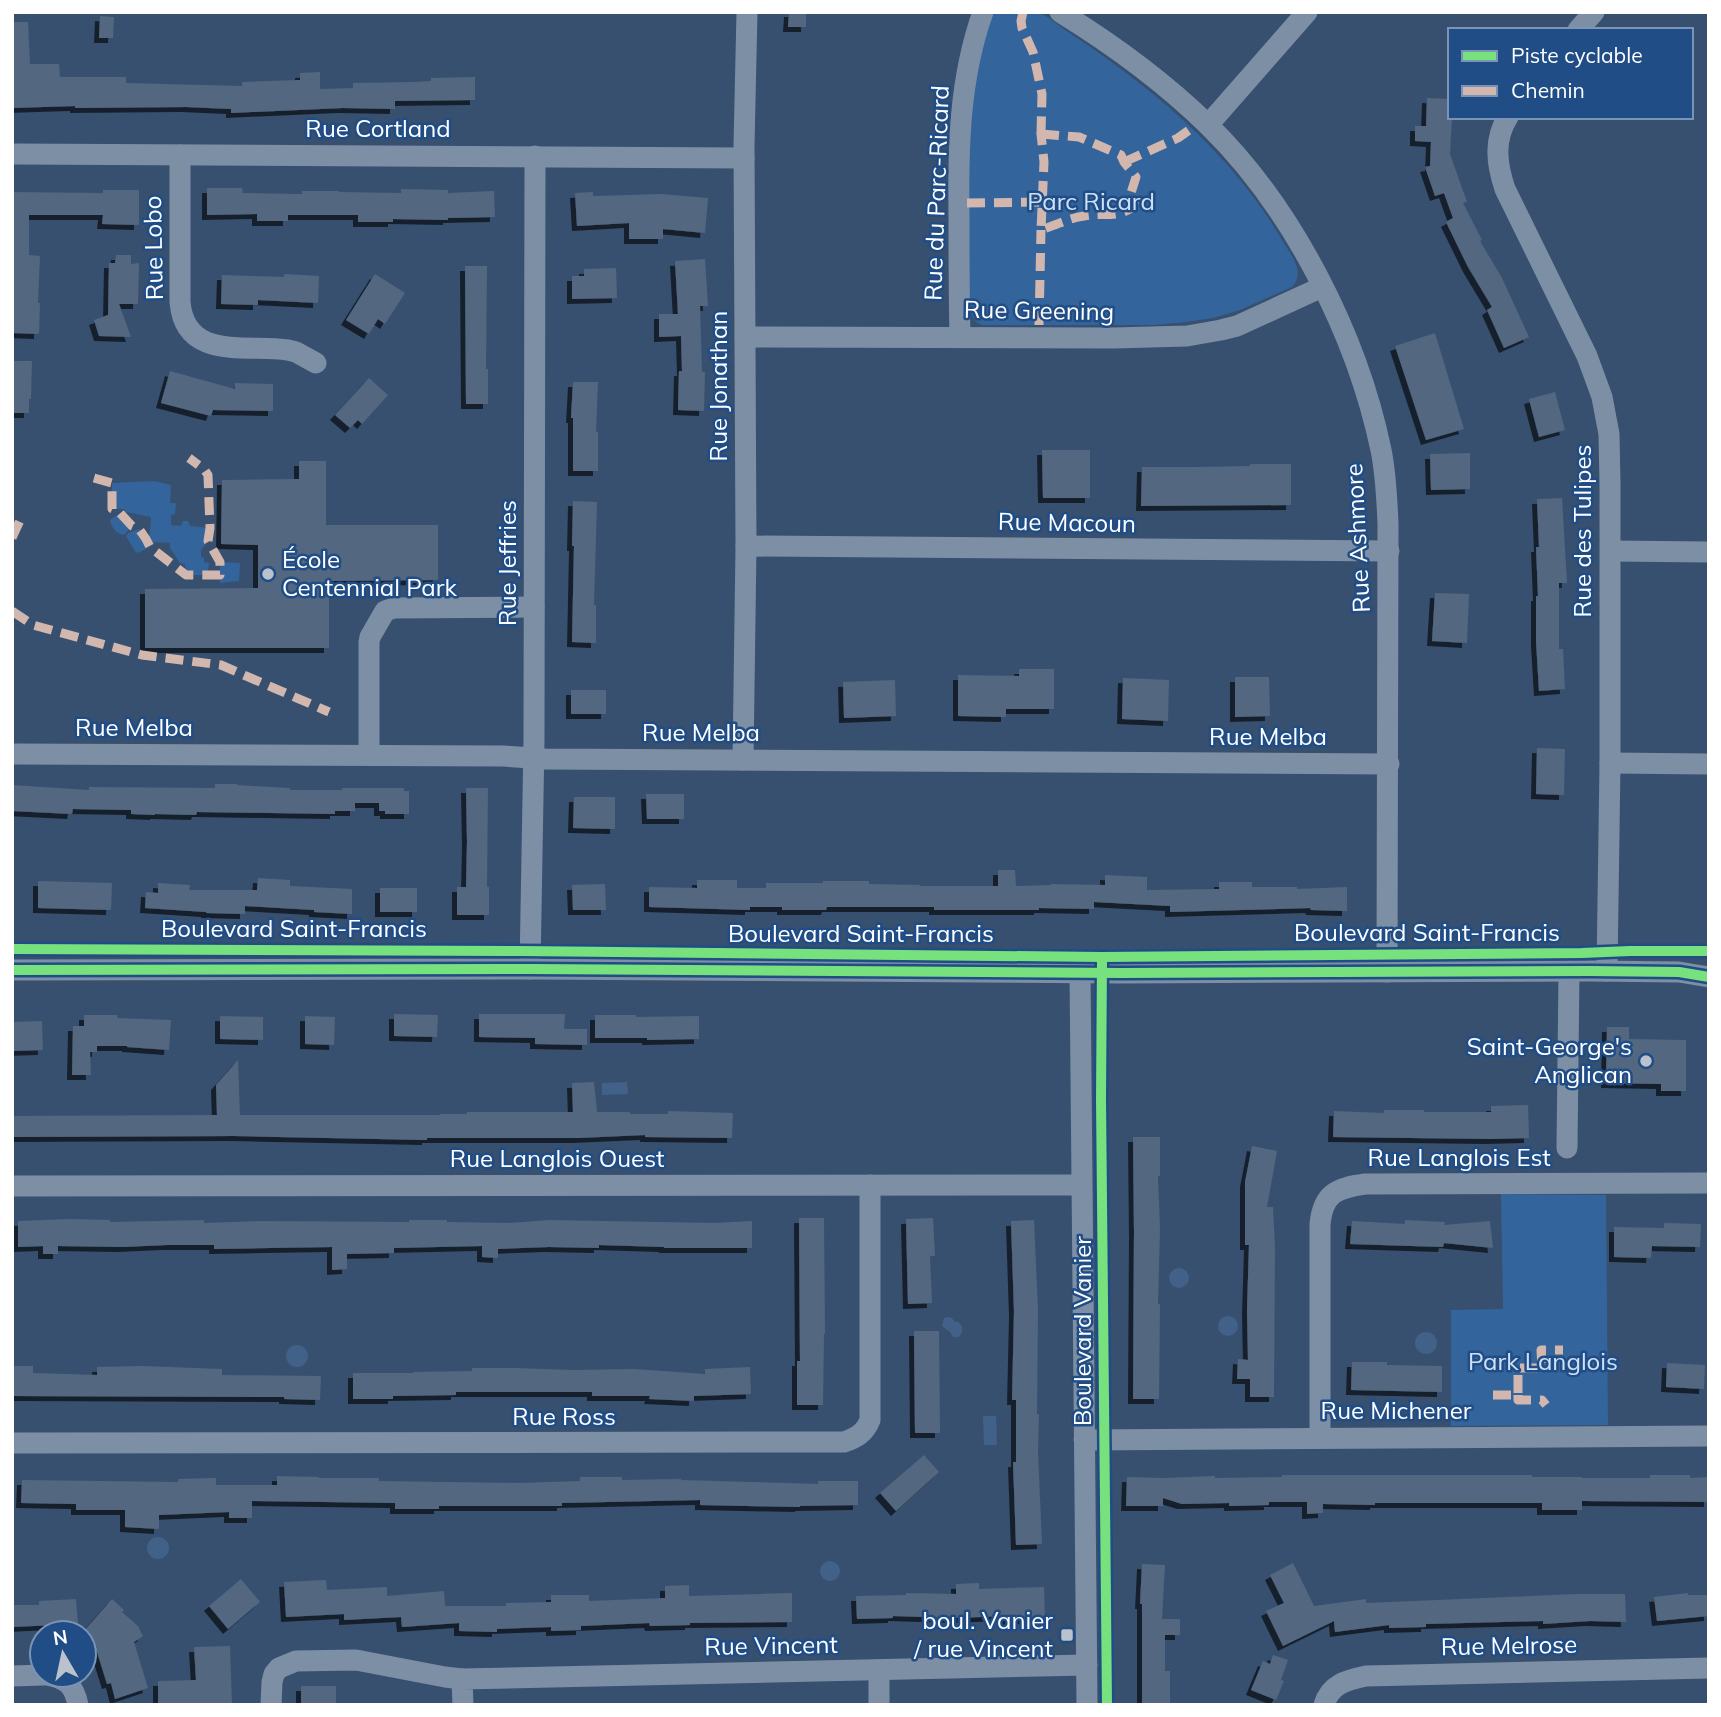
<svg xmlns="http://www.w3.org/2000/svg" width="1721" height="1717" viewBox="0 0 1721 1717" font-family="Mulish,sans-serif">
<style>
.green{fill:#34649c}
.water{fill:#416189}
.building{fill:#526780;filter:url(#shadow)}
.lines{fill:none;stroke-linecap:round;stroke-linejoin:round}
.minor{stroke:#7d8fa5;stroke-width:21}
.quiet{stroke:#d1b7ad;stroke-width:9;stroke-dasharray:18 9;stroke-linecap:butt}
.cycleway-casing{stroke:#204d86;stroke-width:15}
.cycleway{stroke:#77e17e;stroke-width:10}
.poi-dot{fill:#b9c2cd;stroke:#204d86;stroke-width:2.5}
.labels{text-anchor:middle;stroke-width:5;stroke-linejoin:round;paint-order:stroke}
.street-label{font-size:24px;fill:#fff;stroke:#204d86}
.park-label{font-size:24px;fill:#cde1f7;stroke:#204d86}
.poi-label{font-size:24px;fill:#fff;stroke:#204d86;text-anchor:end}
</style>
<defs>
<filter id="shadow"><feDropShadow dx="-5" dy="5" stdDeviation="0" flood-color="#0009"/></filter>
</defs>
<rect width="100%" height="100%" fill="#37506f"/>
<g class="green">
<path d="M995 12C1005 12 1029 10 1038 12 1045 14 1058 25 1065 30 1149 85 1231 152 1282 240 1291 255 1306 272 1292 287L1240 310 1213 318 1186 322 1153 325H982L976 322 967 307V146L977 66 992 16Z"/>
<polygon points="154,481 171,485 170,503 176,503 175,514 171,515 171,525 181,526 183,521 188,521 190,526 210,528 208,541 201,550 201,557 204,558 204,562 209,563 208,572 204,575 186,575 185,564 180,563 170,548 170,543 149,542 151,517 126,512 124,509 112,509 112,483"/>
<path d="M120 513 132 526 124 535C116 534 111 527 110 520Z"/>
<polygon points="139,529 146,539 150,547 138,553 135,551 126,536 128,533"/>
<polygon points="220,562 240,563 239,581 220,583"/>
<polygon points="1501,1194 1606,1195 1608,1425 1451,1426 1451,1310 1503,1309"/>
</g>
<g class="water">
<polygon points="627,1082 628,1094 602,1095 602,1083"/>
<circle cx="1179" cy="1278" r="10"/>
<circle cx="1228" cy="1326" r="10"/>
<polygon points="948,1317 952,1318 955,1322 958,1322 962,1326 962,1332 959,1337 953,1337 950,1332 942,1326 944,1318"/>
<circle cx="1426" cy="1343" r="11"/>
<circle cx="297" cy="1356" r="11"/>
<polygon points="983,1416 996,1416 997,1445 984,1445"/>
<circle cx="158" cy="1548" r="11"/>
<circle cx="830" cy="1571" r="10"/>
</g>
<g class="building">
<polygon points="789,12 806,12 806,27 788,27"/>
<polygon points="100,16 114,17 113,38 99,38"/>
<polygon points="12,22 28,22 30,64 59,64 60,77 126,77 126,83 242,86 242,82 300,80 300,73 320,72 320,89 353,88 353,83 413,82 431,81 431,78 475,77 475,100 395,101 395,109 343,108 231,113 231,109 186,107 75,108 75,106 12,108"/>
<polygon points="1427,98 1450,99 1450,117 1452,117 1450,154 1467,202 1463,203 1482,240 1480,241 1502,278 1529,337 1504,348 1487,310 1492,307 1468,267 1446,222 1453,218 1444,193 1435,196 1425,167 1430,166 1431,142 1415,141 1415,126 1426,126"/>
<polygon points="207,188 242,188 243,193 302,194 302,191 339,191 339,192 401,193 401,189 448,190 448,193 494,191 495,217 448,218 448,220 393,219 393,222 358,222 358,215 288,215 288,221 257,221 257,214 207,215"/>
<polygon points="103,190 139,190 139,225 102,224 103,215 29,215 29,255 40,256 38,303 40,303 39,334 12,333 12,192 103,193"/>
<polygon points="593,192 593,196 662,194 708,198 705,233 663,229 663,239 629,239 629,223 577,226 575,193"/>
<polygon points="116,255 131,255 131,264 139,263 138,304 119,304 131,337 99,336 94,320 108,315 109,263 115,263"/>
<polygon points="705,259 708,306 700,306 702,372 705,372 704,411 678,410 679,371 682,371 681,336 659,337 659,314 678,314 675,261"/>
<polygon points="465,266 487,266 486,369 488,369 488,404 466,404"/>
<polygon points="616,268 617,298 572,299 572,276 584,276 584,269"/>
<polygon points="284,274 319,276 318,303 258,300 258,305 221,304 222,275 284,277"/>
<polygon points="375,274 405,293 385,324 378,319 369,334 346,320"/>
<polygon points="1435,333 1464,429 1426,440 1395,346"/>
<polygon points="12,361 32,361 31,399 29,399 29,413 12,413"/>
<polygon points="170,371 235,389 235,383 273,384 273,411 213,410 211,416 161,403"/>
<polygon points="369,378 388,395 362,424 358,420 350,428 335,415"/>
<polygon points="573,382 598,382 596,432 598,432 598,471 573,471 573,418 571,418"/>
<polygon points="1555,392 1565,430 1539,437 1529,399"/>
<polygon points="1042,450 1090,450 1090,498 1043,498"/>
<polygon points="1470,453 1470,489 1431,490 1430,454"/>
<polygon points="299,461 326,461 326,525 438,525 438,580 329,581 329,648 145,648 145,589 258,588 258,545 221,544 222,480 299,479"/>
<polygon points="1250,464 1291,464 1291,505 1141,506 1142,467 1197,467 1250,466"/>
<polygon points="1562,498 1567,583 1559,583 1559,649 1563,649 1565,689 1539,691 1536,641 1536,596 1538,596 1536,547 1539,547 1537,499"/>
<polygon points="573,501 597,502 594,605 596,605 596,643 572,642 574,546 572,546"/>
<polygon points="1435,593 1469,594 1467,643 1432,641"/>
<polygon points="1019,669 1054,669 1054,709 1006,709 1006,717 958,716 958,675 1019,676"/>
<polygon points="1235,677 1269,677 1270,716 1235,717"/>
<polygon points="1123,678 1169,680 1168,721 1122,719"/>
<polygon points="895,680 896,716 844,718 843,682"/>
<rect x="571" y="690" width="35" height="24"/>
<polygon points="1537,748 1565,749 1564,795 1536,794"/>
<polygon points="215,784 237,784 237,785 290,788 290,790 342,790 342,788 404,788 404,791 409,791 409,814 385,814 385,811 379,811 379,803 355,803 355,811 335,811 335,814 197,812 196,815 155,814 155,815 131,814 131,810 73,809 72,814 12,811 12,785 89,790 89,787 215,788"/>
<polygon points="466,788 488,788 487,887 489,887 489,915 457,915 457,887 466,887 467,842"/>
<polygon points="646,794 684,794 684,819 647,819"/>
<polygon points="574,797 615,797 615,829 573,828"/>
<polygon points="998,870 1015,870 1016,886 1051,885 1051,884 1105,885 1105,875 1147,877 1147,890 1219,889 1219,882 1252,882 1252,887 1297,887 1297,889 1347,887 1347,911 1311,910 1310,908 1170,912 1170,906 1094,902 1094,909 1039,908 1039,910 934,910 934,907 827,907 826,910 782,910 782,907 750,907 750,910 649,907 649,887 697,888 697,880 737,880 737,888 766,888 766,883 823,883 823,881 869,881 869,884 920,885 920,886 998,886"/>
<polygon points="258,878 290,880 290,886 352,889 352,914 314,912 314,910 245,906 245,914 206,913 206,912 145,908 146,892 158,893 158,883 190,885 189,890 257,890"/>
<polygon points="38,881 112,883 111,910 38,908"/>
<polygon points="605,884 606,910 573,910 572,885"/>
<rect x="380" y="888" width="37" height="24"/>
<polygon points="394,1014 438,1015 437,1037 394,1036"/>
<polygon points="479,1014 565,1014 564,1029 587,1029 587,1045 535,1044 535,1038 479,1037"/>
<polygon points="84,1015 117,1015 117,1018 171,1020 169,1050 127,1047 127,1046 97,1046 97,1052 90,1052 91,1075 72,1075 73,1026 84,1026"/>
<polygon points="595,1015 636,1015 636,1017 699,1016 699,1039 647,1040 647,1038 595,1038"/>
<polygon points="220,1016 263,1017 263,1040 220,1039"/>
<polygon points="305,1016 335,1017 334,1045 305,1044"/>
<polygon points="42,1021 43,1050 12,1051 12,1022"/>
<polygon points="1607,1027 1629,1027 1629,1039 1686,1040 1686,1091 1661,1091 1661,1084 1606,1083"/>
<polygon points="238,1060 240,1115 440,1115 440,1114 467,1114 467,1112 573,1112 572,1083 594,1082 597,1112 630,1112 630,1114 668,1114 668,1111 733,1113 732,1138 645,1137 645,1135 578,1138 427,1138 427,1140 234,1136 12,1137 12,1116 217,1115 216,1085"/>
<polygon points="1528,1105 1529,1138 1491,1139 1333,1137 1334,1111 1384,1113 1384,1110 1424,1110 1424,1112 1491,1112 1491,1106"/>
<polygon points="1133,1137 1160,1137 1160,1176 1158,1176 1160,1229 1158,1304 1160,1304 1159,1399 1133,1399 1134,1232"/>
<polygon points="1252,1146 1277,1151 1267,1207 1273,1207 1275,1247 1274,1397 1250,1397 1250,1379 1237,1379 1238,1359 1248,1360 1247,1310 1249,1245 1245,1245 1245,1182"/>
<polygon points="799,1218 824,1218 825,1334 824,1334 823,1405 797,1405 797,1361 800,1361"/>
<polygon points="933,1218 935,1256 930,1256 932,1303 908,1304 906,1219"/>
<polygon points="69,1219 110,1220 110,1222 204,1220 204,1223 261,1221 409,1222 409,1220 447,1220 447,1222 510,1223 549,1220 715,1223 752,1221 752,1248 664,1248 664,1247 599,1245 599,1248 549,1247 498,1249 498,1258 482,1257 482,1246 394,1248 394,1253 347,1254 347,1269 332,1270 332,1247 214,1249 214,1245 167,1245 123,1247 58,1246 58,1254 43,1254 43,1246 18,1247 18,1221"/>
<polygon points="1034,1220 1038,1309 1037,1414 1039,1414 1038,1451 1042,1544 1016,1545 1013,1462 1016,1462 1016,1400 1012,1400 1014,1311 1011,1221"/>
<polygon points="1405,1220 1445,1222 1444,1225 1490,1221 1493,1248 1444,1243 1443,1247 1350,1244 1352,1221 1405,1224"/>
<polygon points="1664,1223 1701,1224 1700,1247 1652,1246 1651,1258 1614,1257 1614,1227 1664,1228"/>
<polygon points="914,1331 939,1331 940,1433 915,1433"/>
<polygon points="1352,1362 1387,1362 1387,1365 1442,1366 1442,1392 1351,1390"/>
<polygon points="1667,1363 1705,1365 1704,1389 1666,1387"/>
<polygon points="12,1366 33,1366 33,1373 97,1375 97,1367 142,1366 222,1369 222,1375 321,1376 320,1400 284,1399 284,1397 12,1396"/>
<polygon points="750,1367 751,1394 694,1396 694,1401 649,1399 650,1396 592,1396 592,1392 456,1392 456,1395 393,1396 393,1399 353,1399 353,1373 414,1373 414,1372 472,1371 472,1368 515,1368 572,1370 634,1369 705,1374 705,1369"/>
<polygon points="924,1455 939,1472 896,1511 880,1493"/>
<polygon points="1282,1475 1532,1475 1532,1477 1582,1477 1582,1478 1650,1478 1650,1475 1690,1475 1690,1478 1709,1477 1709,1502 1582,1501 1582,1510 1542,1510 1542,1503 1375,1503 1375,1505 1323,1504 1323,1513 1307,1514 1307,1502 1269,1502 1269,1505 1229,1506 1229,1503 1182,1504 1163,1498 1163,1506 1126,1506 1127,1477 1163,1478 1215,1476 1215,1478 1282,1477"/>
<polygon points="277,1476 319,1477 319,1478 379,1478 379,1481 519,1483 580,1481 580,1477 622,1477 622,1480 681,1479 681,1480 818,1484 818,1481 858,1481 858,1505 800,1506 800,1507 700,1505 700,1500 562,1503 562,1506 439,1506 439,1509 395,1509 395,1503 252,1501 252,1518 229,1518 229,1512 159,1515 159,1529 125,1527 125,1510 76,1510 76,1504 21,1503 22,1480 178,1482 178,1479 216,1478 216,1485 277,1485"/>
<polygon points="1293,1563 1314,1606 1366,1599 1366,1603 1576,1594 1625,1594 1626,1622 1590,1621 1543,1624 1543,1621 1426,1624 1426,1627 1389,1628 1389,1625 1335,1632 1334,1621 1283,1646 1266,1611 1284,1603 1270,1575"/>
<polygon points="1142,1564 1165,1565 1162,1619 1180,1619 1180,1635 1165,1635 1165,1671 1170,1671 1170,1705 1142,1705 1142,1604 1140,1604"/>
<polygon points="241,1579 260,1602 228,1629 209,1606"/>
<polygon points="326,1580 327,1590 387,1587 387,1596 444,1591 445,1606 506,1606 506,1603 551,1602 551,1595 589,1595 589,1601 665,1598 665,1586 689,1585 689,1596 792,1593 792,1622 690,1623 690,1625 650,1626 649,1623 581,1626 581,1630 551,1631 551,1627 497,1629 497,1632 459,1631 459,1623 402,1627 401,1617 344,1620 344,1614 286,1617 284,1582"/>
<polygon points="979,1583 979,1589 1044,1587 1045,1618 1004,1620 1004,1616 957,1618 893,1616 893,1618 857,1619 856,1596 906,1595 906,1593 956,1594 956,1584"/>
<polygon points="1688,1593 1688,1595 1709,1595 1709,1616 1657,1621 1654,1597"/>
<polygon points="76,1599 78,1624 12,1627 12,1605 39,1605 39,1601"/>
<polygon points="112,1599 124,1610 122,1612 138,1626 143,1636 134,1642 148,1688 115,1699 111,1683 107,1684 97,1652 84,1641 84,1631"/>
<polygon points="230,1646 232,1705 158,1705 158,1681 196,1680 194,1647"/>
<polygon points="1273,1655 1288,1660 1281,1680 1284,1681 1276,1700 1251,1690 1263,1661 1270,1664"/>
<rect x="301" y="1686" width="35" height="19"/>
</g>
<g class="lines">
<g class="minor">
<path d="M1060 12C1112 44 1164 82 1208 125 1293 208 1357 335 1381 450 1386 474 1387 500 1388 524L1387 972"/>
<polyline points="1578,30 1594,12"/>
<path d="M1508 117C1493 140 1497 165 1505 189L1587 356 1602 397 1609 434 1610 484V763L1607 971"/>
<polyline points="1208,125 1307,12"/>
<polyline points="12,154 744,158"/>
<path d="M180 155V302C185 361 246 344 288 350L296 352 316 363"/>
<path d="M960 336C959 297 959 258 959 218 958 149 959 79 983 12"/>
<polyline points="745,337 1114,338 1187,336 1221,330 1237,326 1322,287"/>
<polyline points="746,546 1389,551"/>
<polyline points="1611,551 1709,552"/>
<polyline points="12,754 503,756 545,759 1389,764"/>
<polyline points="369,755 369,642 370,637 385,611 394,608 534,607"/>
<polyline points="743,760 746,546 744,145 747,12"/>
<polyline points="1610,763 1709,764"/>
<polyline points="530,969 534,740 535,156"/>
<polyline points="12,970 530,969 1121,973 1590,971 1679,972 1709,977"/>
<polyline points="1080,972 1087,1705"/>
<polyline points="1567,1148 1569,971"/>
<polyline points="12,1186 1081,1185"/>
<path d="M1320 1438V1224C1323 1193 1337 1188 1365 1184L1709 1183"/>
<polyline points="1084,1440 1709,1436"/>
<path d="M12 1443 844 1442C856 1438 865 1433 870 1420V1185"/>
<polyline points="879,1670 879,1705"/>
<path d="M47 1675C67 1679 74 1685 78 1705"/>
<polyline points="12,1676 43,1675"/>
<polyline points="271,1705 272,1682 274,1674 279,1668 296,1661 356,1660 445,1677 462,1679"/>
<polyline points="463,1705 462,1679 1087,1665"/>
<path d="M1324 1705C1330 1684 1347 1680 1366 1676L1709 1668"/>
</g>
<g class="quiet">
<polyline points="1023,12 1021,21 1022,28 1033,52 1042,94 1041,134"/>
<path d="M1041 134 1079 137 1121 155 1124 162 1136 177 1131 193 1135 198 1133 207C1115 219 1104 212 1084 216 1070 218 1055 225 1041 230L1044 162Z"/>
<polyline points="1124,162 1178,138 1192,128"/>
<polyline points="967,203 1043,202"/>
<polyline points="1039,325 1041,230"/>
<polyline points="94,478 112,483 112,509 120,513 132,526 139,529 146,539 150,547 186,575 220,575 220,562 208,541 210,528 208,475 204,469 189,458"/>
<polyline points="12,538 22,516"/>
<polyline points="12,611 33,625 142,655 221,665 329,712"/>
<polyline points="1493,1395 1518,1395 1518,1368 1542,1368 1541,1350 1563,1350"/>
<polyline points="1518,1395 1518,1400 1542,1400 1546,1405"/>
</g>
<g class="cycleway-casing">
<g id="cycleway">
<polyline points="12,949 520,951 1102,957 1582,953 1630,951 1709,951"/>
<polyline points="1102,960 1101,1099 1107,1705"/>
<polyline points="12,970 530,969 1121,973 1590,971 1679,972 1709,977"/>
</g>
</g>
<use href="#cycleway" class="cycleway"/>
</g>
<g class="poi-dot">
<circle cx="268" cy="574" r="7"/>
<circle cx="1646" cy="1061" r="7"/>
<rect x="1060" y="1628" width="14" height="14" rx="3.5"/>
</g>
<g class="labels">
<g class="street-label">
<text x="378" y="137">Rue Cortland</text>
<text transform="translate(937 193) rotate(-88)" y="8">Rue du Parc-Ricard</text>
<text transform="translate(154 248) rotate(-91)" y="8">Rue Lobo</text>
<text transform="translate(1039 311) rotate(1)" y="8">Rue Greening</text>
<text transform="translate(719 386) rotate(-90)" y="8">Rue Jonathan</text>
<text transform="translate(1067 523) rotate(1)" y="8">Rue Macoun</text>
<text transform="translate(1583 531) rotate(-90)" y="8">Rue des Tulipes</text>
<text transform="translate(1358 538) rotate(-93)" y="8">Rue Ashmore</text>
<text transform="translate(508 563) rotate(-90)" y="8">Rue Jeffries</text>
<text x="134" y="736">Rue Melba</text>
<text x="701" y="741">Rue Melba</text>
<text x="1268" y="745">Rue Melba</text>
<text x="294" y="937">Boulevard Saint-Francis</text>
<text x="1427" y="941">Boulevard Saint-Francis</text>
<text x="861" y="942">Boulevard Saint-Francis</text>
<text x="1459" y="1166">Rue Langlois Est</text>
<text x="557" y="1167">Rue Langlois Ouest</text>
<text transform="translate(1083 1331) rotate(-90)" y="8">Boulevard Vanier</text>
<text x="1396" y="1419">Rue Michener</text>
<text x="564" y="1425">Rue Ross</text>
<text transform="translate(771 1646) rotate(-1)" y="8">Rue Vincent</text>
<text transform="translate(1509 1646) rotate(-1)" y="8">Rue Melrose</text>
</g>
<g class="park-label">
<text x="1091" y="210">Parc Ricard</text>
<text x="1543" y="1370">Park Langlois</text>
</g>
<g class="poi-label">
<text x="282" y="568" text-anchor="start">École<tspan x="282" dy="28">Centennial Park</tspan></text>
<text x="1632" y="1055">Saint-George's<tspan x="1632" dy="28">Anglican</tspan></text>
<text x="1053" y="1629">boul. Vanier<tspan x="1053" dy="28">/ rue Vincent</tspan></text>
</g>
</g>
<rect width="1721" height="1717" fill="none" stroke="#ffffff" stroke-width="28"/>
<rect x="1448" y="28" width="245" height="91" fill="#204d86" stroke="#7994b6" stroke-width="2"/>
<rect x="1462" y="51" width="35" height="10" fill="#77e17e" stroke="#7994b6" stroke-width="2"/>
<text x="1511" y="63" font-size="21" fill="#ffffff">Piste cyclable</text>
<rect x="1462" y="86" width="35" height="10" fill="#d1b7ad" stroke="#7994b6" stroke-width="2"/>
<text x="1511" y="98" font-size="21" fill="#ffffff">Chemin</text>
<g transform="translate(63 1654) rotate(351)"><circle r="33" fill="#204d86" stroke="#7994b6" stroke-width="2"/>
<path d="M0-5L12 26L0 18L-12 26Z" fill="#b9c2cd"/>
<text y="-10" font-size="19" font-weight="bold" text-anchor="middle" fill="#ffffff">N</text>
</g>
</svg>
